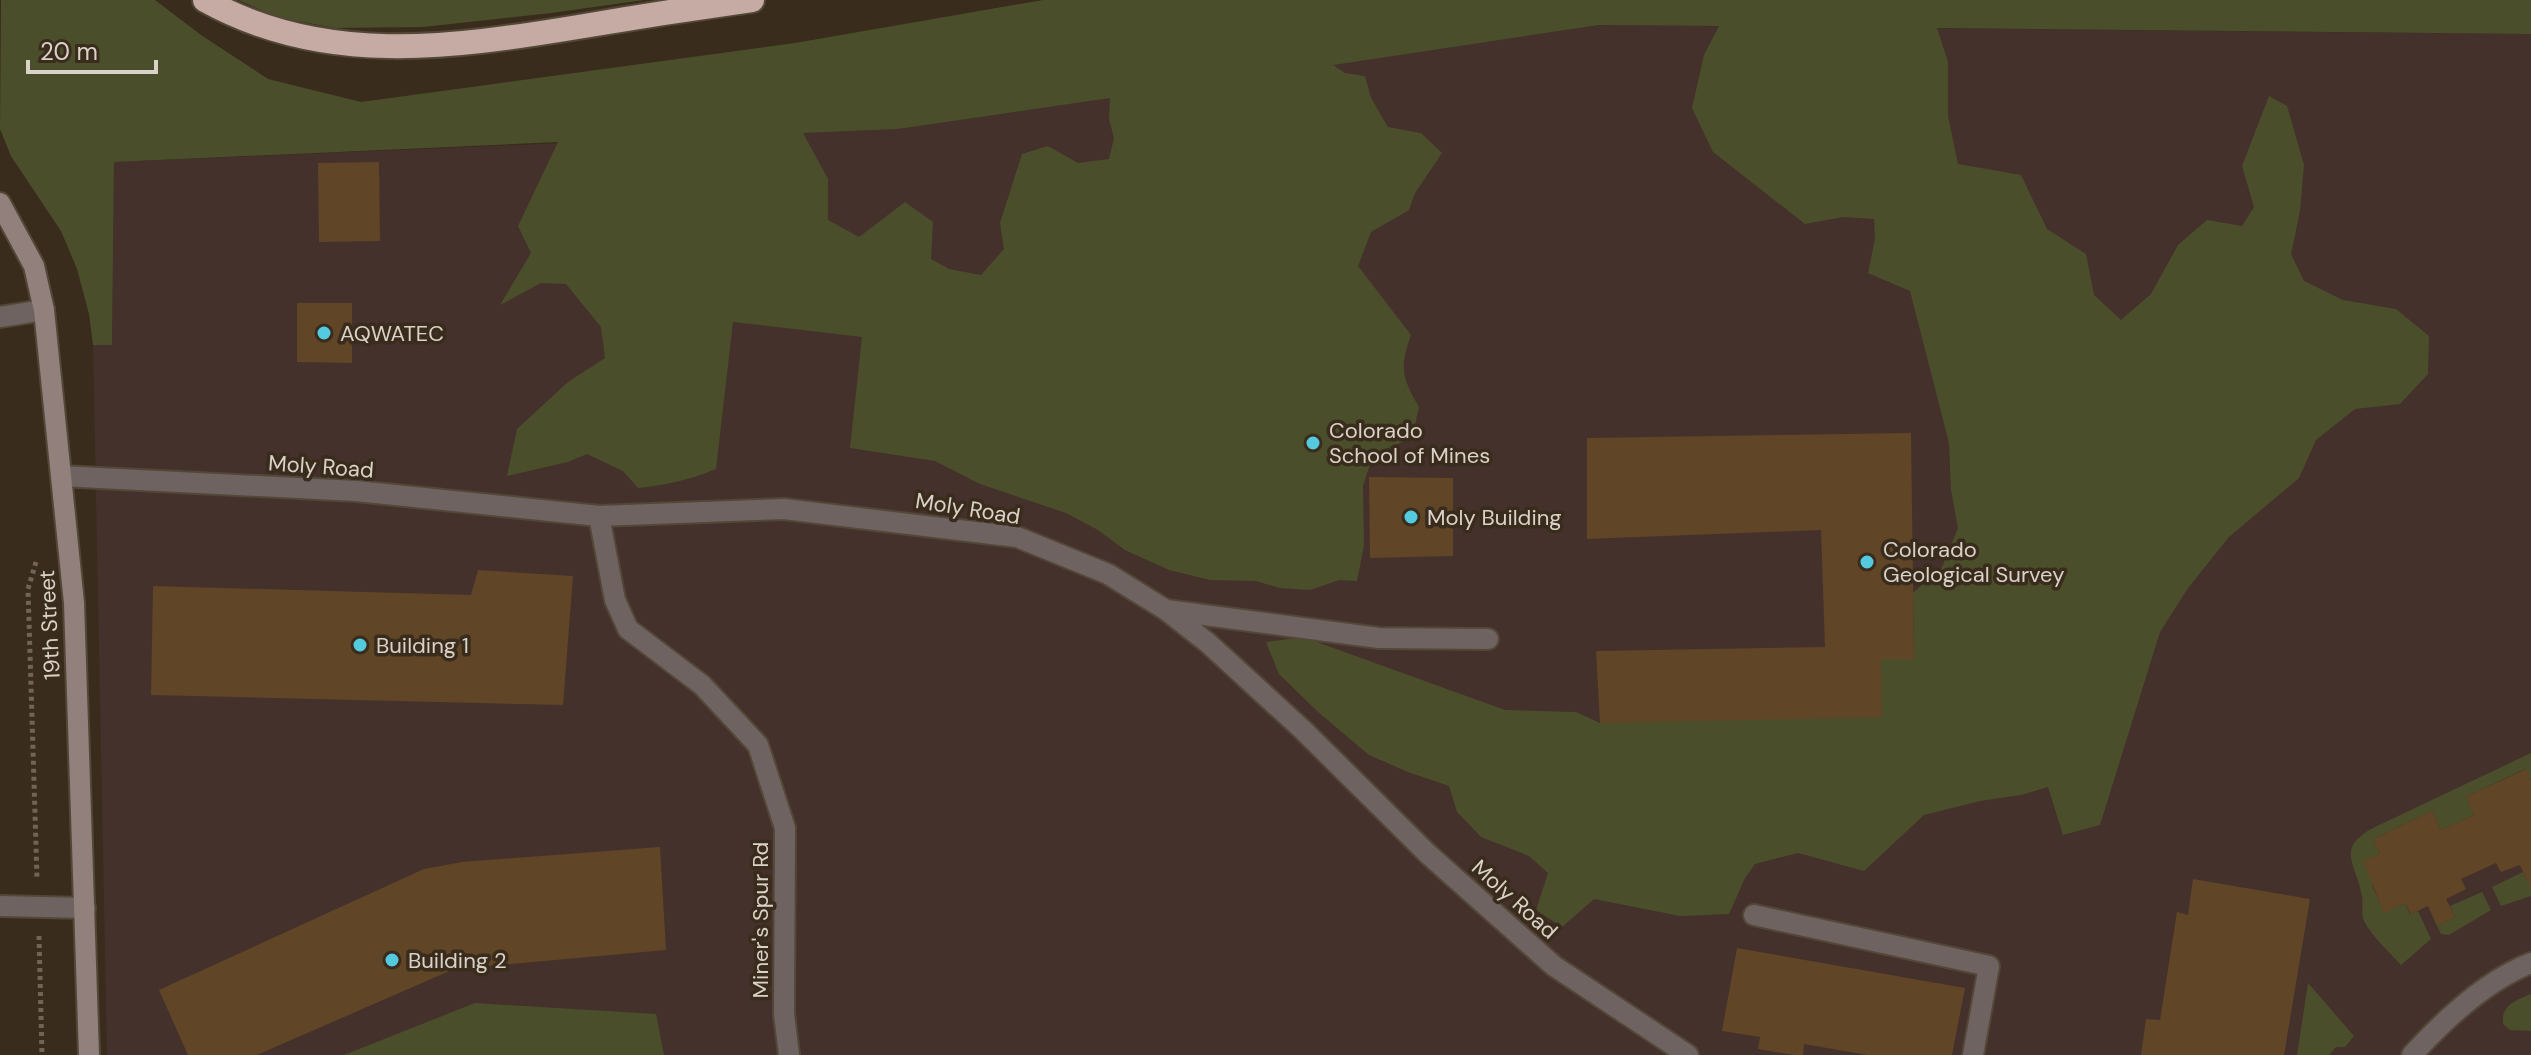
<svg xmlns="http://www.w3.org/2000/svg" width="2531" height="1055" viewBox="0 0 2531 1055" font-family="'DM Sans',sans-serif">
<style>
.education{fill:#44312b}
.green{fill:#4b4e2b;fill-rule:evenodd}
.building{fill:#604527}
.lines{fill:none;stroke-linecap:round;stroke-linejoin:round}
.lane-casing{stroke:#534738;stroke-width:24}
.street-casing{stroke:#534738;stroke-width:24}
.secondary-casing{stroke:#534738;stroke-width:24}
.highway-casing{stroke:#534738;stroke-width:28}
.path{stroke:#706456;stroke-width:5;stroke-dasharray:4 4;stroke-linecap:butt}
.lane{stroke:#6e6360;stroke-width:20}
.street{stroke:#6e6360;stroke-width:20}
.secondary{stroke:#92807c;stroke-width:20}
.highway{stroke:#c5aba4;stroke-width:24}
.poi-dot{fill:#54cade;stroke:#392c1c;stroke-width:3}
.labels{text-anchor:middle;stroke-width:7;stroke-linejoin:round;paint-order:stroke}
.poi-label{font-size:22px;fill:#dad2c8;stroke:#392c1c;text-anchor:start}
.street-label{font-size:22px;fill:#dad2c8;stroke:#392c1c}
</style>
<rect width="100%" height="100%" fill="#392c1c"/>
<polygon class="education" points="1599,25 2531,34 2531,1055 107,1055 93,345 112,345 114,162 898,129"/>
<g class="green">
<path d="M1 0H155L201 35 268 79 361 102 795 43 1043 0H2531V34L1937 28 1948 62V116L1958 164 2021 175 2047 229 2086 254 2094 295 2121 320 2151 294 2178 245 2207 220 2242 226 2254 207 2242 166 2269 96 2287 106 2304 165 2300 211 2291 254 2304 281 2343 300 2396 309 2429 336 2428 374 2400 404 2355 409 2316 440 2299 478 2229 537 2188 588 2160 632 2100 825 2063 835 2048 787 2021 795 1980 801 1924 815 1864 871 1798 853 1755 864 1745 878 1729 914 1680 916 1594 899 1562 927 1536 910 1548 873 1529 856 1481 837 1457 812 1449 786 1408 772 1369 755 1317 711 1279 674 1266 642 1303 637 1505 710 1576 712 1600 723 1881 659H1914L1913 593 1942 567 1958 528 1951 490 1949 443 1910 291 1868 273 1875 239 1874 219 1843 217 1805 224 1713 152 1692 108 1704 55 1719 26 1599 25 1333 65 1345 73 1365 76 1371 98 1388 127 1421 133 1442 153 1415 193 1409 210 1371 232 1358 266 1411 335C1399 369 1402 377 1419 407L1413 433 1404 441 1373 455 1363 486 1364 545 1357 581 1339 580 1310 590 1280 588 1256 581 1210 580 1169 570 1125 550 1098 530 1066 513 980 484 935 461 850 448 862 337 733 322 716 469C690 480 666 485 638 488L623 471 587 454 568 462 507 476 517 429 568 382 605 358 601 327 566 284 541 283 500 305 531 253 518 226 558 142 114 162 112 345H93L89 314 77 269 61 231 11 156 0 129ZM1110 98 1109 119 1114 138 1109 159 1078 163 1048 146 1022 154 1000 223 1004 249 981 275 949 269 931 259 933 222 905 202 859 237 828 220V179L803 133 898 129Z"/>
<polygon points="238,0 644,0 551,13 423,27 335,28 277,17"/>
<path d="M2531 753V780L2525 769 2466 797 2474 815 2441 830 2432 811 2373 839 2380 854 2364 861 2374 884 2372 885 2384 912 2405 903 2410 914 2418 911 2431 939 2401 965C2390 953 2371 935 2364 921 2361 914 2363 904 2362 896 2355 861 2335 848 2375 827Z"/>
<polygon points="2523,872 2529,884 2531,884 2531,896 2501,906 2492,887"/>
<polygon points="2482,892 2491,910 2449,935 2441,934 2437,926 2455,917 2450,906"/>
<polygon points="2308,983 2354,1036 2345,1047 2336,1047 2329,1055 2297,1055"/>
<path d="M2531 994V1031L2510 1030 2503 1024C2501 1005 2516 1000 2531 994Z"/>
<polygon points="475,1003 656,1014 664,1055 344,1055"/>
</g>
<g class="building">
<polygon points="379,162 380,241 319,242 318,163"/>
<polygon points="297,303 352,303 352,363 297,362"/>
<polygon points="1911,433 1914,659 1881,659 1882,717 1600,723 1596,651 1825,647 1821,530 1587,539 1587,438"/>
<polygon points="1369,477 1453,478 1453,556 1370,558"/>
<polygon points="478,570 573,576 563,705 151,695 153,586 471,595"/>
<polygon points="2526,769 2531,780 2531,889 2520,865 2501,872 2496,863 2461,879 2466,889 2446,899 2455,917 2437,926 2428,906 2411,914 2405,903 2384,913 2363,861 2380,854 2373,839 2432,811 2441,830 2474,815 2466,797"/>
<polygon points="660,847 666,950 454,969 257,1055 188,1055 159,990 424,869 462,862"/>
<polygon points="2193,879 2310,899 2284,1055 2141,1055 2146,1019 2160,1020 2177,912 2188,915"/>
<polygon points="1737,948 1965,988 1952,1055 1867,1055 1804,1044 1803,1055 1794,1055 1758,1049 1760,1037 1722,1031"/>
</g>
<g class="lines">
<g class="lane-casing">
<g id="lane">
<polyline points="1166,610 1379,638 1488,639"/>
<polyline points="1754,915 1989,966 1973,1055"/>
</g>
</g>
<g class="street-casing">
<g id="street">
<polyline points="0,317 44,310"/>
<polyline points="61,476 356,491 599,516 784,509 1017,537 1108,574 1166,610 1208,643 1303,730 1428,854 1554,966 1688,1055"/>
<polyline points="599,516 615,600 628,629 702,685 758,745 785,828 784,1014 789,1055"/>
<polyline points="0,906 85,908"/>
<path d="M2412 1055C2443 1021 2487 980 2531 963"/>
</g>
</g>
<g class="secondary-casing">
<polyline id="secondary" points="0,203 34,266 44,310 74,603 89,1055"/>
</g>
<g class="highway-casing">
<path id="highway" d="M205 0C323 66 451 48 578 27 636 17 694 8 752 0"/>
</g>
<g class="path">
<polyline points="36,562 28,589 37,878"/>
<polyline points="39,936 42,1055"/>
</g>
<use href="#lane" class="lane"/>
<use href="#street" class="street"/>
<use href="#secondary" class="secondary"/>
<use href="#highway" class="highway"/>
</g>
<g class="poi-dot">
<circle cx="324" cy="333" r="8"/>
<circle cx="1313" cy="443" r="8"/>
<circle cx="1411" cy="517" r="8"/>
<circle cx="1867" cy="562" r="8"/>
<circle cx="360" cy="645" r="8"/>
<circle cx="392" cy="960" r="8"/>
</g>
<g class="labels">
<g class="poi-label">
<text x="340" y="341">AQWATEC</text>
<text x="1329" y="438">Colorado<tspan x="1329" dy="25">School of Mines</tspan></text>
<text x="1427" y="525">Moly Building</text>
<text x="1883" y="557">Colorado<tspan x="1883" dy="25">Geological Survey</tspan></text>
<text x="376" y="653">Building 1</text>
<text x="408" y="968">Building 2</text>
</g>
<g class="street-label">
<text transform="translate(321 466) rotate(4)" y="8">Moly Road</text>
<text transform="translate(968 508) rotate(9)" y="8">Moly Road</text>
<text transform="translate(49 625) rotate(-93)" y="8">19th Street</text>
<text transform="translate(1515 899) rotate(42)" y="8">Moly Road</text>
<text transform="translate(760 920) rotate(-90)" y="8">Miner's Spur Rd</text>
</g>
</g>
<path d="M28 60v12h128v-12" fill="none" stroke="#dad2c8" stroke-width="4"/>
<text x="40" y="60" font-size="24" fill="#dad2c8" stroke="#392c1c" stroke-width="6" paint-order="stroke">20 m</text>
</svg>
